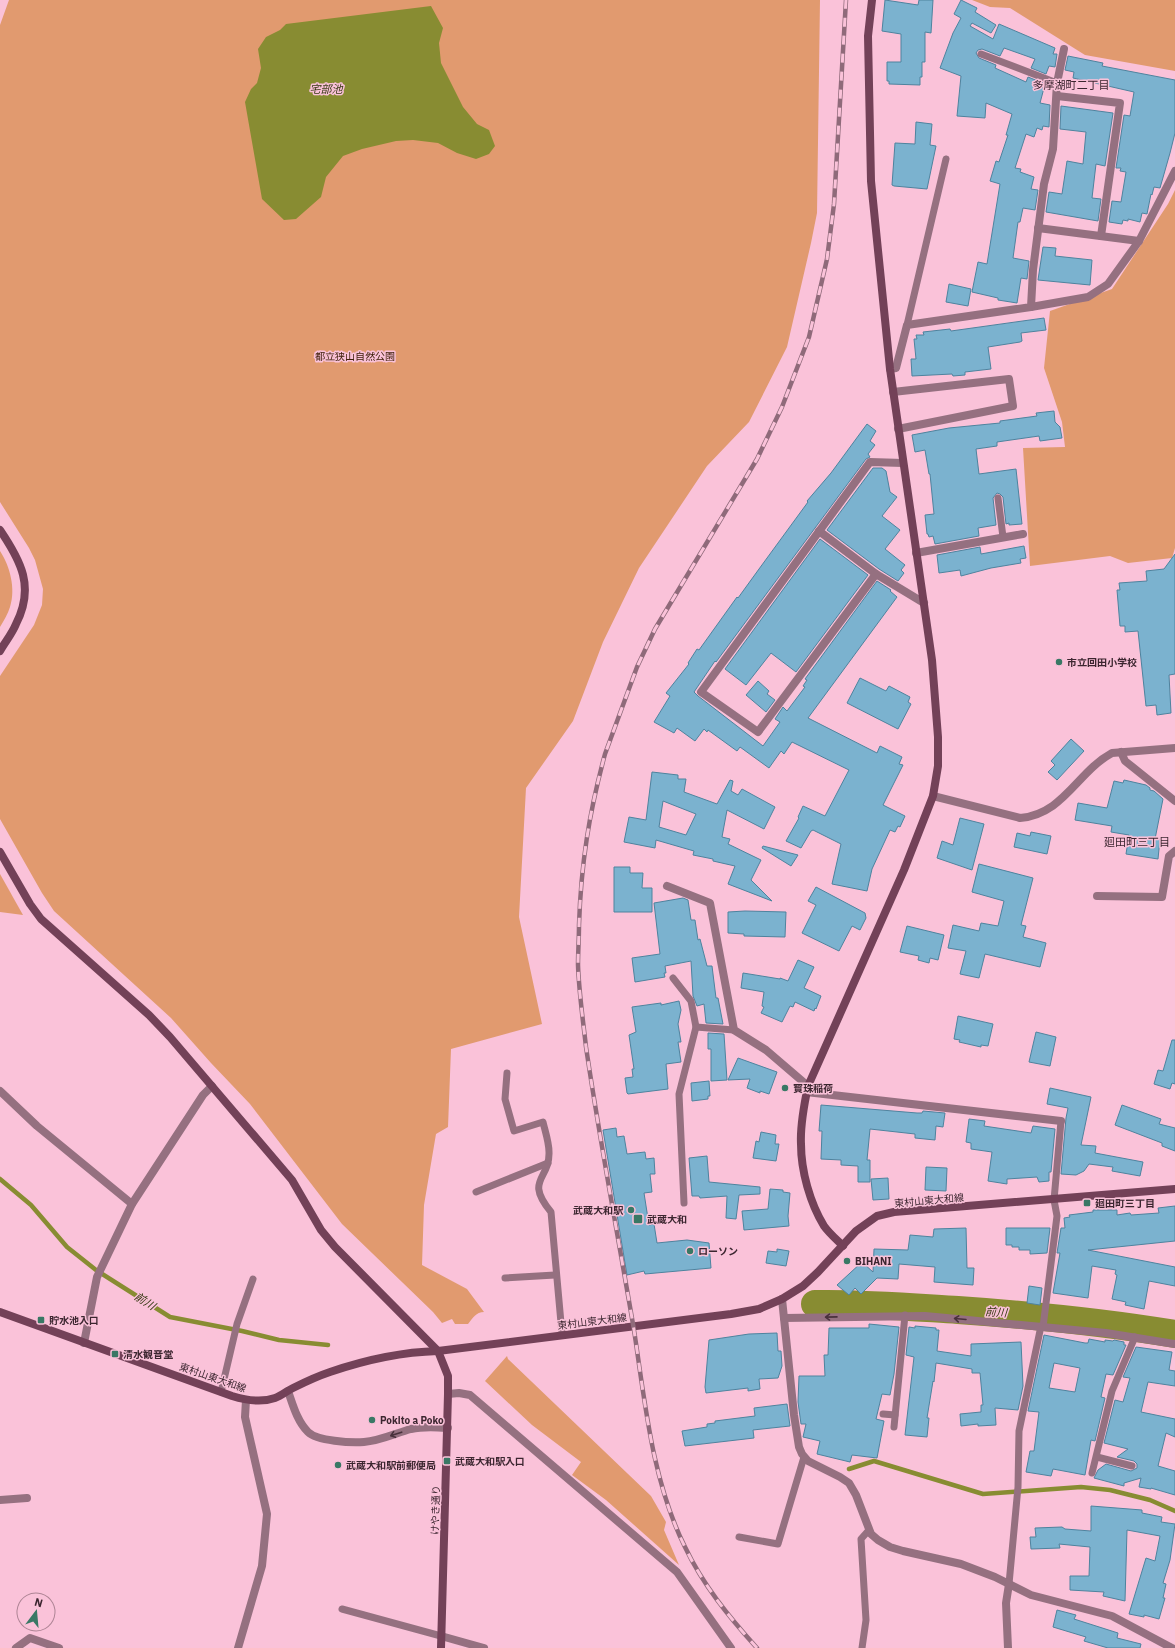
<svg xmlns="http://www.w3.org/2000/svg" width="1175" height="1648" viewBox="0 0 1175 1648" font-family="'IBM Plex Sans','Noto Sans JP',sans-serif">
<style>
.green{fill:#e19a6f}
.water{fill:#888c32}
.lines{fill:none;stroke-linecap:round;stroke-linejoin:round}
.stream{stroke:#888c32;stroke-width:4.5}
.river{stroke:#888c32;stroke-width:28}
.building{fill:#7bb2cf;stroke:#4e839e;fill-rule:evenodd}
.lane{stroke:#957080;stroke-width:7}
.street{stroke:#957080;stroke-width:8}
.secondary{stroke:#734158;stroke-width:8}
.rail-casing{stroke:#8f6a7a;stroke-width:4.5}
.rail{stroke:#fac2d9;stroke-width:3;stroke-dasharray:9;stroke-linecap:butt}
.oneway{stroke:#49313c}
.poi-dot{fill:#397865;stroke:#fac2d9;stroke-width:1.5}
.labels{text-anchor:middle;stroke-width:3;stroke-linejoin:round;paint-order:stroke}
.park-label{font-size:10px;fill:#3f200b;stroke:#fac2d9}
.poi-label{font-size:10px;font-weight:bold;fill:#3c2630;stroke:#fac2d9;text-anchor:start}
.street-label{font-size:10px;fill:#3c2630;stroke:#fac2d9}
.neighbourhood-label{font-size:11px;fill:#3c2630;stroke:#fac2d9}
.water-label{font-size:11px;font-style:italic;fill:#363812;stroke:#fac2d9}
</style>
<rect width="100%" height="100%" fill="#fac2d9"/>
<g class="green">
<path d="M9 0H820L817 213 811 243 787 347 749 422 707 466 639 568 603 642 573 721 526 788 519 917 542 1024 451 1049 448 1127 436 1134 424 1205 422 1265 467 1289 484 1312C476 1312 473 1318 468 1324H455L452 1319 442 1323 433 1312 342 1224 250 1104 211 1063 171 1018 54 911 42 893 0 819V676L34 625 42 605 43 589 35 560 29 548 0 502V25Z"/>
<polygon points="972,0 1175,0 1175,71 1085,55 1010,8 990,7"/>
<polygon points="1175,190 1175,548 1172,558 1128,563 1110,556 1030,566 1023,448 1065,447 1062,422 1044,368 1050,311 1112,289 1168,204"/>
<path d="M0 551C10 566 16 589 10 607 8 614 4 620 0 627Z"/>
<polygon points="0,874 23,915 0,912"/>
<polygon points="507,1356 508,1359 651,1496 666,1522 664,1530 679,1565 606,1500 572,1475 581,1462 532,1425 485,1381"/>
</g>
<polygon class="water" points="431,6 443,28 439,43 441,63 463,107 477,124 489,130 495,146 489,154 476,159 457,153 438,143 413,140 396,141 362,149 343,156 326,177 321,197 296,219 284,220 262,199 245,102 251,89 257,83 261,68 258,49 266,37 280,30 286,24"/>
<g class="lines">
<g class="stream">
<polyline points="0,1179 31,1205 67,1247 96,1270 170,1317 242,1331 279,1340 328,1345"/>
<polyline points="849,1469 874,1461 983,1494 1081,1487 1110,1490 1150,1500 1175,1511"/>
</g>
<path class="river" d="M815 1304C863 1303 910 1307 958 1310 1031 1315 1103 1322 1175 1334"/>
</g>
<g class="building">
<polygon points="885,0 918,5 919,0 933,0 931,33 925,32 925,62 922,62 922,77 920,77 920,85 889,84 889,81 887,81 887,62 901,62 901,34 882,31"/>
<polygon points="961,0 977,8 975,12 996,25 991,33 972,23 970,26 993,39 999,24 1055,48 1053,54 1057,54 1055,67 1049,66 1046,74 1031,68 1035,59 1004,48 1000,56 982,49 978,50 976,53 979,58 996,65 995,68 1026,82 1028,77 1043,83 1041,87 1044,88 1040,103 1050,105 1049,127 1043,126 1042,130 1037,128 1034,137 1026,134 1015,168 1021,169 1020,172 1034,177 1031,189 1038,190 1035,210 1023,208 1020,222 1018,222 1013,258 1029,261 1027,279 1021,278 1017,303 998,300 998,298 972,292 978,262 987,264 1000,184 990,181 996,161 999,162 1008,135 1006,135 1012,114 986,103 985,118 957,116 961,76 940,68 953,33 961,18 954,14"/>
<polygon points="1068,56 1103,63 1102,66 1175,80 1175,133 1170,153 1160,188 1154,187 1152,195 1151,194 1147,214 1142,213 1140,222 1128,219 1128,221 1123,220 1122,224 1109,222 1112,201 1121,202 1126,172 1120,171 1121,168 1116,168 1124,115 1130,116 1134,92 1073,78 1074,72 1065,70"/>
<polygon points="1061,106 1113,113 1105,166 1096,164 1092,198 1101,199 1098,221 1046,212 1049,192 1062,194 1067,161 1083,164 1086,132 1060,129"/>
<polygon points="916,122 932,124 930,145 936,146 927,189 894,186 892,185 895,143 915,144"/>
<polygon points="1043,247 1056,248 1055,256 1092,260 1090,285 1038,280"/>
<polygon points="949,284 971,289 968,306 946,302"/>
<polygon points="1044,318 1046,330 1021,333 1022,341 1020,342 988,347 991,369 965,372 965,375 953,376 952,374 912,376 911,359 916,359 914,339 917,339 916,335 924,335 923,332 950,329 951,331"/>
<polygon points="1054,411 1055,422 1060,427 1062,438 1040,441 1039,436 997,442 997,446 976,449 979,474 1016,469 1022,524 1009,525 1009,523 1006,524 1003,497 1000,494 997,493 993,498 996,525 978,528 979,536 935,544 933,536 929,537 928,534 927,534 925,515 934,514 930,474 929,474 925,450 915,452 912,435 949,428 1000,423 1000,421 1037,416 1036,413"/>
<polygon points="867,424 876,431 870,441 875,445 868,454 870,457 866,459 716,662 715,661 694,692 698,696 763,746 780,722 775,719 783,707 787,711 805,687 803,686 807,680 805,679 877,581 891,590 890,591 897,597 808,718 877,753 880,746 902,757 899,764 903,765 883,805 905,816 900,827 898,826 895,832 890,830 872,869 867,891 832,884 841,844 813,830 811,831 801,848 786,841 799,818 798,817 803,806 825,816 849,770 792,742 784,754 781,751 769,768 740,747 737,751 708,730 707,732 704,729 695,741 677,728 674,733 654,722 670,696 666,693 689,664 688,663 697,649 699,650 737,597 738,598 759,569 808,502 807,501 831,473"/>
<polygon points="873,468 882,468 886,471 890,492 897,497 882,516 900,530 885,549 905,565 901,570 904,573 898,581 879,569 827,530"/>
<polygon points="820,539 868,575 796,672 771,653 746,685 725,669"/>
<polygon points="1024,546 1026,558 1020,559 1021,563 991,568 961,576 960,570 939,573 937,555 980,547 981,554"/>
<polygon points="1175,554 1175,674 1169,675 1171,713 1157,715 1156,705 1146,706 1138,631 1125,632 1125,626 1120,626 1117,590 1120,590 1119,583 1147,581 1146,571 1164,569"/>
<polygon points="860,678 886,691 889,686 910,697 908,702 911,704 898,729 847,703"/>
<polygon points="758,681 769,691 767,694 775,700 766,712 746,695"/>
<polygon points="1071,739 1084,751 1057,780 1048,772 1055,765 1051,761"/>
<path d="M652 772 678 775V779H686L684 792 717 804 730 780 733 781 731 791 738 795 742 789 775 807 764 829 727 810 722 837 730 839 728 844 761 860 751 880 772 901 728 884 735 866 713 861V859L693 855 694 851 656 840 655 848 624 842 629 817 646 820ZM663 801 696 814 686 835 659 827Z"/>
<polygon points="1124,780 1146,785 1150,788 1150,790 1154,791 1163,799 1155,839 1160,839 1158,859 1126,854 1129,835 1111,832 1112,826 1075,820 1078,803 1107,808 1114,781 1123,783"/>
<polygon points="960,818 984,824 972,870 937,858 942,841 953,845"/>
<polygon points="1031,832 1051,836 1047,854 1014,847 1017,833 1030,836"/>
<polygon points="763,846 798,855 791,866 762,848"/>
<polygon points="979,864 1033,878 1021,925 1026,926 1023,937 1046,943 1040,967 985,954 979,978 960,974 966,951 948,948 953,925 979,931 981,923 998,926 1004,901 972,892"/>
<polygon points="614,867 630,867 630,873 643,873 642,888 652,888 652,912 614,912"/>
<polygon points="816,887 865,913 866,918 860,930 852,926 839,951 802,933 816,905 808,901"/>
<polygon points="683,898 688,900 691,920 695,920 698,940 700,939 707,966 712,966 716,998 718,998 723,1024 706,1023 704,1004 697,1006 693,996 691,961 665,966 666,973 664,973 665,977 635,982 632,958 660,954 654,903"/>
<polygon points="745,911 786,912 785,937 744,936 744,934 728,933 728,912"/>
<polygon points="907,926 944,935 938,960 930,958 929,963 918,960 919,956 900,952"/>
<polygon points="798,960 814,967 804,988 821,996 816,1009 815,1008 814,1011 795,1002 793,1007 790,1006 782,1022 761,1013 764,1007 762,1006 764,992 741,988 743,973 780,979 780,978 788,981"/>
<polygon points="679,1001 681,1010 678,1024 681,1042 678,1042 681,1062 666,1064 668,1089 628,1094 627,1093 625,1078 633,1077 632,1069 634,1069 629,1035 636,1032 632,1007 661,1003 661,1005"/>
<polygon points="958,1016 993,1024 988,1046 981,1045 981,1047 959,1042 960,1040 954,1039"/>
<polygon points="1036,1032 1056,1037 1050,1066 1029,1062"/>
<polygon points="708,1033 724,1034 727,1080 711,1081 711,1049 708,1049"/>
<polygon points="1172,1040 1175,1040 1175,1084 1172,1083 1170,1089 1154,1084 1158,1070 1163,1071"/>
<polygon points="738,1058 777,1072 769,1094 760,1091 760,1093 747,1088 750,1079 728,1080"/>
<polygon points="709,1081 710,1096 708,1096 708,1099 692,1101 691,1083"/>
<polygon points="1050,1088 1091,1097 1081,1145 1096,1146 1095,1153 1143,1162 1140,1176 1112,1171 1113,1167 1089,1164 1084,1171 1076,1175 1061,1174 1066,1118 1068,1108 1047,1104"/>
<polygon points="821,1105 917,1113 922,1113 923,1111 945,1113 943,1127 936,1126 935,1140 915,1138 915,1134 870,1129 867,1160 870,1160 870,1182 858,1182 858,1166 841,1165 841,1160 821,1159 822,1131 819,1131"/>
<polygon points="1122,1105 1161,1119 1159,1124 1175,1128 1175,1151 1162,1146 1162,1143 1115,1125"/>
<polygon points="969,1119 985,1121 984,1126 1031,1133 1033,1126 1055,1129 1051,1172 1049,1172 1049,1181 1039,1182 1037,1177 1007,1179 1007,1184 988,1181 992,1152 971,1149 971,1143 966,1142"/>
<polygon points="616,1128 617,1137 624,1136 627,1154 645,1152 646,1159 654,1158 655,1174 650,1174 652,1192 644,1193 649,1225 654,1224 657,1243 687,1240 709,1243 711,1268 645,1274 644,1271 627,1275 603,1130"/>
<polygon points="761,1132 776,1135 775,1144 779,1144 776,1161 753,1158 756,1141 759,1142"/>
<polygon points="707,1156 709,1182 760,1187 760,1194 739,1195 736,1219 726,1218 727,1196 700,1198 699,1196 692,1196 689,1158"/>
<polygon points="926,1167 947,1168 946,1191 925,1190"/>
<polygon points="888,1178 889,1199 873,1200 871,1179"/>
<polygon points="770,1189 783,1190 783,1192 790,1193 788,1216 789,1226 744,1230 742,1211 768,1209"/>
<polygon points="1175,1206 1175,1241 1088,1250 1175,1267 1175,1286 1149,1281 1144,1309 1125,1305 1126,1302 1112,1299 1117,1275 1115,1274 1116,1270 1092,1266 1088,1298 1053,1293 1060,1253 1057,1253 1061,1228 1065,1228 1064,1218 1070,1217 1069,1215 1093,1212 1093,1210 1117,1210 1117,1215 1130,1213 1131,1215 1159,1213 1158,1208"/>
<polygon points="966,1228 967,1268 974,1268 973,1285 934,1282 935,1267 899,1264 898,1279 877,1278 861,1294 855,1288 849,1295 837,1285 862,1262 873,1272 874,1249 908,1250 910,1235 933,1237 934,1229"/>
<polygon points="1006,1228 1050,1228 1047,1253 1030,1254 1030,1250 1019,1250 1019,1247 1012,1247 1012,1245 1006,1245"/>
<polygon points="777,1249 789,1251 786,1266 766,1263 768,1251 777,1252"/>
<polygon points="1029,1286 1042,1288 1040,1305 1027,1303"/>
<polygon points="869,1324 899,1327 894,1374 890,1395 882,1394 876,1419 884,1421 877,1458 852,1455 850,1462 817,1454 820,1441 803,1437 806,1424 801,1424 798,1402 799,1376 825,1376 824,1355 828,1355 829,1328 869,1328"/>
<polygon points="915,1326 936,1328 936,1330 939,1330 937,1351 971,1356 971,1344 1021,1342 1023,1386 1018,1410 995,1408 996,1425 978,1426 978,1424 961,1426 960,1414 981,1412 981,1405 983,1405 980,1373 972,1373 972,1369 936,1363 934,1382 933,1381 927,1418 929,1418 927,1437 905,1435 914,1357 906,1355 909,1327 915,1328"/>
<polygon points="777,1333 778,1351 781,1351 782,1366 778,1378 759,1379 760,1389 748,1391 748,1388 706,1393 705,1387 709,1340 749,1334"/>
<path d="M1044 1335 1085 1343H1088L1089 1339 1105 1342V1340L1113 1341 1114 1340 1124 1342V1345H1126L1113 1375 1106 1374 1101 1397 1105 1398 1095 1441 1091 1440 1085 1475 1053 1469 1051 1476 1026 1472 1030 1451H1034L1039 1412 1028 1411ZM1054 1363 1080 1368 1075 1392 1049 1388Z"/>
<polygon points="1136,1347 1172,1352 1169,1370 1175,1371 1175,1386 1148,1382 1141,1412 1175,1419 1175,1437 1166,1433 1158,1466 1175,1471 1175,1495 1151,1488 1151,1489 1139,1487 1141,1478 1124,1483 1124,1486 1094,1478 1098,1470 1106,1464 1131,1471 1137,1468 1137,1464 1134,1461 1117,1457 1128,1449 1104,1443 1115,1400 1123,1402 1130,1378 1123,1377"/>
<polygon points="787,1404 790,1426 753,1430 754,1438 685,1446 682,1431 707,1427 707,1424 715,1423 715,1421 755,1416 754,1408"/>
<polygon points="1091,1506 1142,1510 1142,1513 1162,1517 1161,1522 1175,1524 1170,1560 1163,1583 1166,1584 1163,1598 1165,1598 1159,1619 1144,1615 1144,1617 1129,1614 1146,1558 1155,1561 1160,1536 1127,1530 1125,1601 1103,1596 1104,1592 1070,1590 1070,1576 1089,1576 1090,1547 1059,1544 1060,1548 1031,1549 1030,1537 1036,1537 1035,1528 1062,1527 1065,1529 1091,1531"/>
<polygon points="1057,1610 1076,1615 1074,1619 1118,1633 1117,1638 1141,1644 1140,1648 1108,1648 1084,1641 1086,1637 1053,1627"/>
</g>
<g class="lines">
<g class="lane">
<polyline points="981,54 1057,83"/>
<polyline points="907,325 946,159"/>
<polyline points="998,498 1003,537"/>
<polyline points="673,978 691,1001 696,1027 679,1094 684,1203"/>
<polyline points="696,1027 734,1030"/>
<path d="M507 1073 505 1099 514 1131 543 1122C545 1131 549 1142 549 1152 550 1180 524 1179 551 1212L562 1334"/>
<polyline points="476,1192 548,1163"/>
<polyline points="505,1278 555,1275"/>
<polyline points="1043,1327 1057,1216 1054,1200 1061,1121"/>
<polyline points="221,1392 237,1324 253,1279"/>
<polyline points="883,1414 895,1415"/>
<polyline points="894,1427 905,1315"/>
<polyline points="1097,1457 1132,1466"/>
<polyline points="1092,1473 1112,1391 1135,1337"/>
<polyline points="739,1537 778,1544 804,1457"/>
<polyline points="1009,1584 1018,1487 1019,1431 1041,1326"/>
<polyline points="342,1609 441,1636"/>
<polyline points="862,1648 866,1620 861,1539 869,1530"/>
</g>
<g class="street">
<polyline points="1057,96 1120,103 1101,236"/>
<polyline points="1038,228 1139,241"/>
<polyline points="1031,307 1088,297 1108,284 1139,241 1175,171"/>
<polyline points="890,369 896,368 907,325 1031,307 1033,270 1044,184 1053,149 1057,83 1064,49"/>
<polyline points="893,392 1009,379 1013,406 898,429"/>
<polyline points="819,531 876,574 924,603"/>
<polyline points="916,553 1023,534"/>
<polyline points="876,574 758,732 701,692 870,462 903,463"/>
<polyline points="1121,752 1125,761 1175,801"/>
<path d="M933 796 1020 818C1064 814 1077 772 1112 753L1175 748"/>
<polyline points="667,886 710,903 734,1030 766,1050 808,1086"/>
<polyline points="1097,896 1162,897 1169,856 1175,851"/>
<polyline points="0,1091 37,1126 132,1204"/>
<polyline points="806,1092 1061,1121"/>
<polyline points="782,1299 794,1415 799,1447 802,1454 808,1461 840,1477 849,1483 856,1495 871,1534 878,1540 890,1547 903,1551 961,1564 995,1577 1031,1595 1112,1616 1172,1648"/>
<polyline points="784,1318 925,1316 1106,1333 1175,1344"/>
<polyline points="84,1343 97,1277 132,1204 203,1095 212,1086"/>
<path d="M288 1391C293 1405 297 1421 308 1432 317 1441 351 1443 364 1442 380 1441 396 1433 411 1429 424 1426 435 1427 448 1428"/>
<polyline points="448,1394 459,1393 470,1395 677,1572 731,1648"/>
<polyline points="0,1500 27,1498"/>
<polyline points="441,1636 484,1648"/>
<polyline points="16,1648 30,1638 59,1648"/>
<polyline points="238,1648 262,1566 267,1514 245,1417 246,1400"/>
<polyline points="1008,1648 1006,1603 1009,1584"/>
</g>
<g class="secondary">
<path d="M0 530C21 561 35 587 16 624 12 634 5 642 0 651"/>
<polyline points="0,852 30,904 41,919 149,1015 170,1037 292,1180 321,1230 335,1247 438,1351 448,1376 448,1394 441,1648"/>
<path d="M843 1246C837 1240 829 1233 824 1226 810 1203 801 1171 801 1144 800 1125 804 1105 808 1086L904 870 933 796 938 766V737L932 660 890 369 871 181 868 36 872 0"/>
<path d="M0 1312 232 1396C245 1400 261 1403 275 1398 281 1396 287 1391 293 1388 305 1382 318 1376 330 1372 365 1360 402 1352 438 1351L731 1314 759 1309 782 1299 803 1286 818 1272 856 1231 877 1216 894 1212 1175 1189"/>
</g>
<g class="rail-casing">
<path id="rail" d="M757 1648C729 1617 703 1585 685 1547 652 1481 645 1402 634 1330 618 1236 600 1142 586 1047 583 1020 579 993 578 965 578 952 579 939 579 925 581 864 589 813 605 754L637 667 655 629 757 459 782 407 809 337 827 259 834 204 846 0"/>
</g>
<use href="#rail" class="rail"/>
</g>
<defs><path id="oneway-shaft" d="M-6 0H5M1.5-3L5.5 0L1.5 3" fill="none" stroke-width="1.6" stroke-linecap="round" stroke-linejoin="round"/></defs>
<g class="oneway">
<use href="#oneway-shaft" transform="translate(831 1317) rotate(179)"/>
<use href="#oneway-shaft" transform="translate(960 1319) rotate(-175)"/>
<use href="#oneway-shaft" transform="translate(396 1434) rotate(162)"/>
</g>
<g class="poi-dot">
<circle cx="1059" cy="662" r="4"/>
<circle cx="785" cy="1088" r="4"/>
<rect x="1083" y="1199" width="8" height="8" rx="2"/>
<circle cx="631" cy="1210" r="4"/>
<rect x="633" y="1214" width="10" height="10" rx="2"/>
<circle cx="690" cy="1251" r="4"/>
<circle cx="847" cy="1261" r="4"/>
<rect x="37" y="1316" width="8" height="8" rx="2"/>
<rect x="111" y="1350" width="8" height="8" rx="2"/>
<circle cx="372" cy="1420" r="4"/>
<rect x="443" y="1457" width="8" height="8" rx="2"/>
<circle cx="338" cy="1465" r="4"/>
</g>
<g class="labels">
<g class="park-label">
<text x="355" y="360">都立狭山自然公園</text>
</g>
<g class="poi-label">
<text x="1067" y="666">市立回田小学校</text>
<text x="793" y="1092">寳珠稲荷</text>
<text x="1095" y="1207">廻田町三丁目</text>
<text x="623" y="1214" text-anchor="end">武蔵大和駅</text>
<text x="647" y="1223">武蔵大和</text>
<text x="698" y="1255">ローソン</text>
<text x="855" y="1265">BIHANI</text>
<text x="49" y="1324">貯水池入口</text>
<text x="123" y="1358">清水観音堂</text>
<text x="380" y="1424">Pokito a Poko</text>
<text x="455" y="1465">武蔵大和駅入口</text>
<text x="346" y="1469">武蔵大和駅前郵便局</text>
</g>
<g class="street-label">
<text transform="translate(929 1200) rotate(-5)" y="4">東村山東大和線</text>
<text transform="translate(592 1321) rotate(-7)" y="4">東村山東大和線</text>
<text transform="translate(213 1377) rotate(19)" y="4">東村山東大和線</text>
<text transform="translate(435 1510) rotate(-88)" y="4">けやき通り</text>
</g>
<g class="neighbourhood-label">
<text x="1071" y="89">多摩湖町二丁目</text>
<text x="1137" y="846">廻田町三丁目</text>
</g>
<g class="water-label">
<text x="326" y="93">宅部池</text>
<text transform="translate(145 1301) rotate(32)" y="4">前川</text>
<text transform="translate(996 1312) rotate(4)" y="4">前川</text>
</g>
</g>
<g transform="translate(36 1612) rotate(16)"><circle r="19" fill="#fac2d9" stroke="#ae8495"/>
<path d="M0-3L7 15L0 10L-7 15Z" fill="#397865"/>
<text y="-6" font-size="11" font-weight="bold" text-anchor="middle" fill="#3c2630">N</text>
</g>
</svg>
